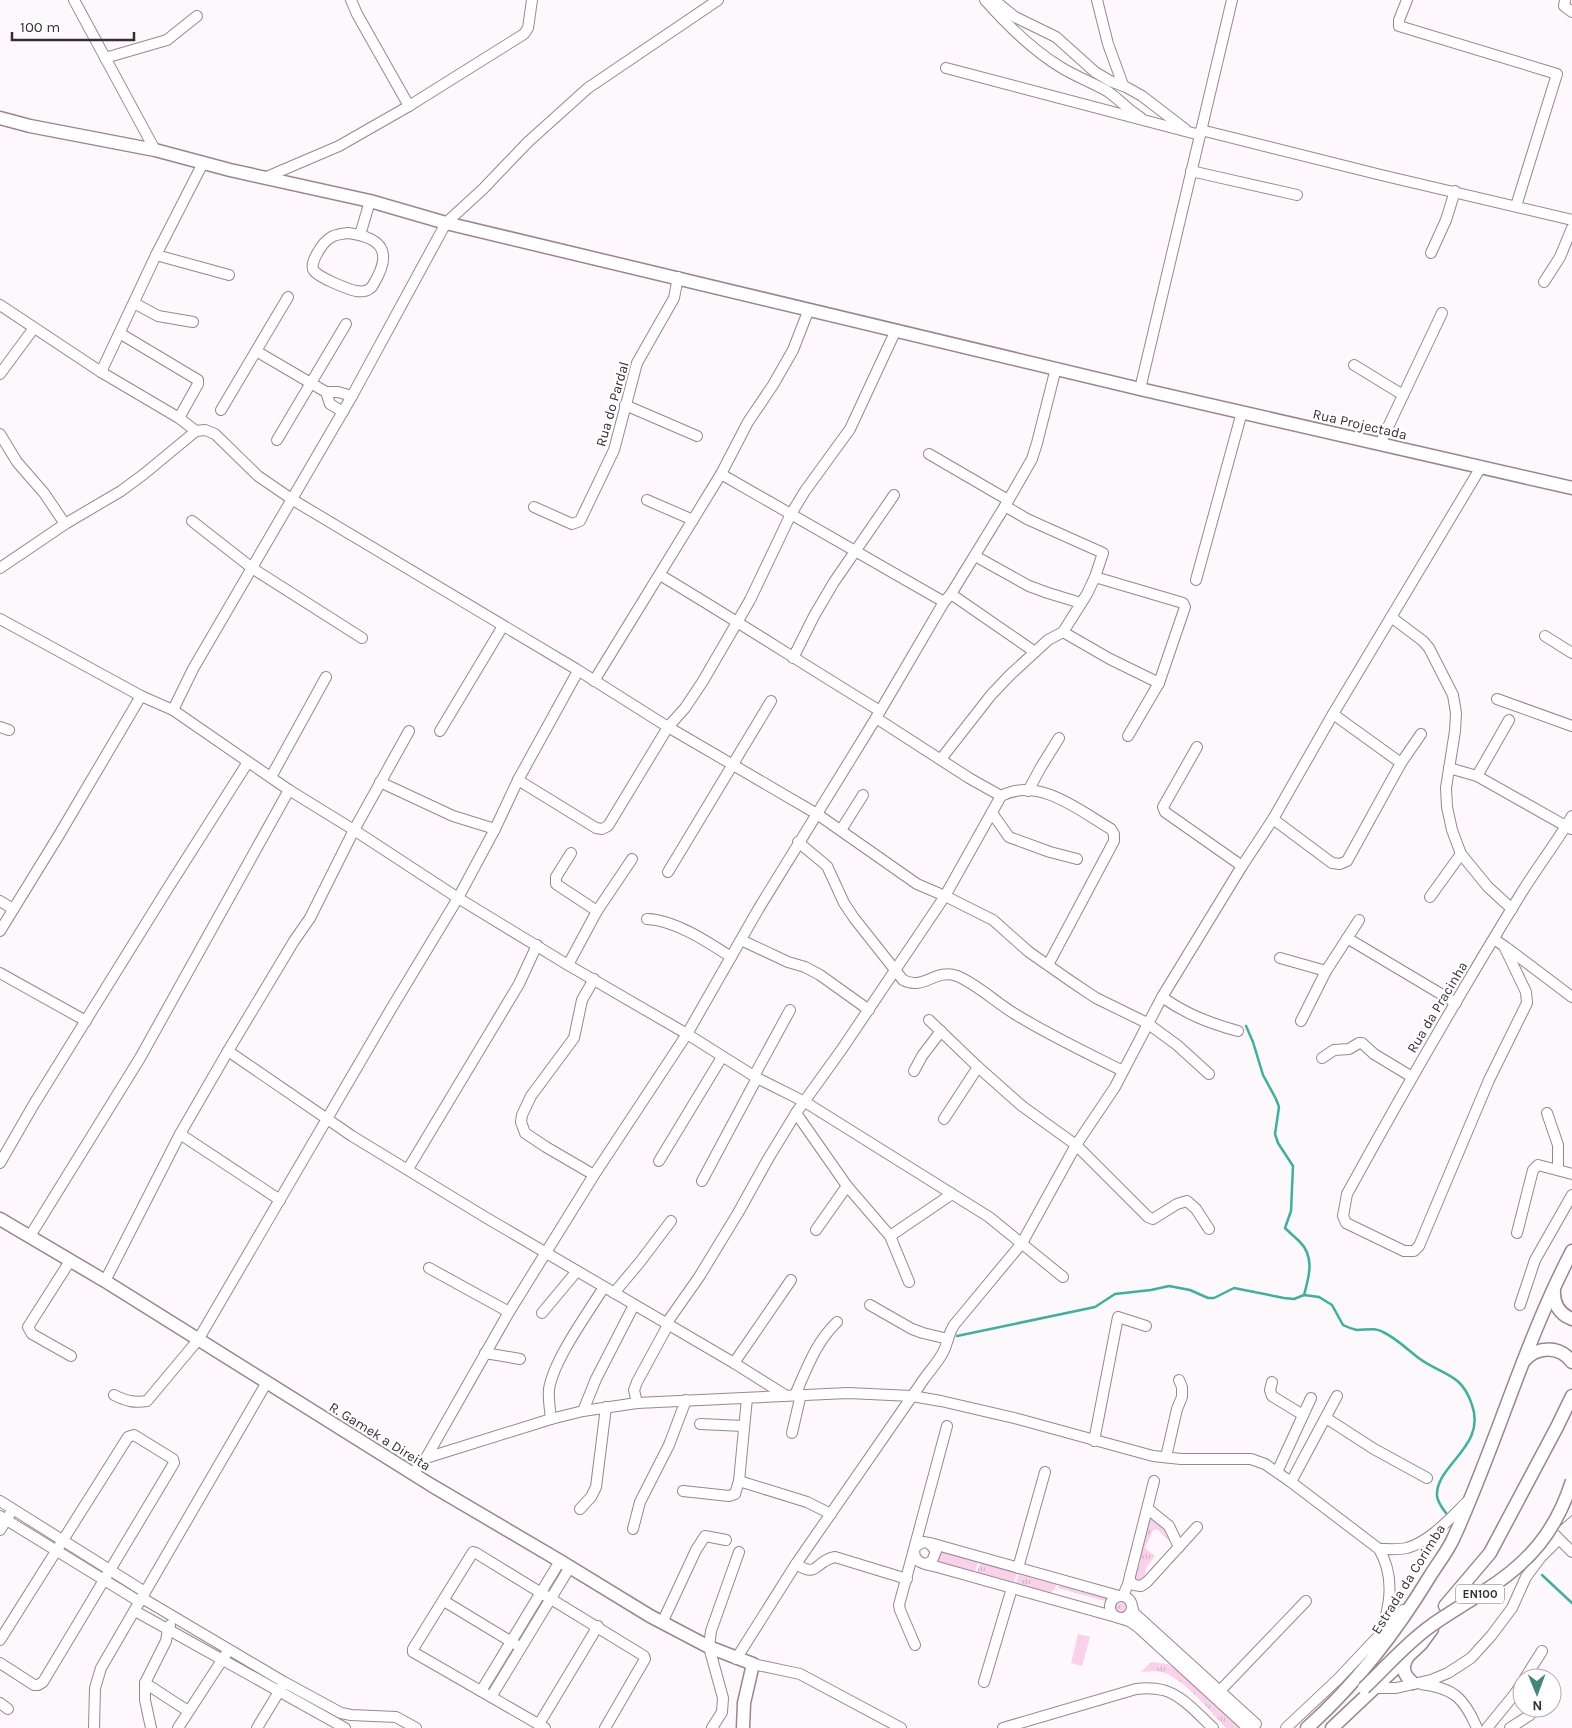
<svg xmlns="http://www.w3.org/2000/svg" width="1572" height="1728" viewBox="0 0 1572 1728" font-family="Karla,sans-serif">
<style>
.grass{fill:url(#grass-tufts)}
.garden{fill:#f9d1eb}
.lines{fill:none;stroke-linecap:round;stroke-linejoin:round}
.stream{stroke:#3cb19f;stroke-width:2.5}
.minor-casing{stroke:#998692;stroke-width:12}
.major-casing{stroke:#998692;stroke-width:15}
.minor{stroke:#fff;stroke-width:10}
.major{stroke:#fff;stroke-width:12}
.major-bridge-casing{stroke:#998692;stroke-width:15;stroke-linecap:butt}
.major-bridge{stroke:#fff;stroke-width:12}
.labels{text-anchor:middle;stroke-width:4.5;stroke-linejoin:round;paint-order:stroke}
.shield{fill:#fff;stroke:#726d70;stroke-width:1}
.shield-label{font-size:12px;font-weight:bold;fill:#362e33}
.street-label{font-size:14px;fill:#362e33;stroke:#fff}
</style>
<defs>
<pattern id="grass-tufts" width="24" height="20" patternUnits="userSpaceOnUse" patternTransform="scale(1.25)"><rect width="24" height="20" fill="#f9d1eb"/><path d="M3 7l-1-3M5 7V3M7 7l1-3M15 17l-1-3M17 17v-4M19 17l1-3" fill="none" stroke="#d6b4ca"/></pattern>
</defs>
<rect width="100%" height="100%" fill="#fcf8fb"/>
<g class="grass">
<path d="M1151 1519H1154L1167 1530 1171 1540 1169 1541 1157 1529 1153 1530 1145 1548 1155 1556 1146 1568 1144 1579 1139 1581 1134 1578C1135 1571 1139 1567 1141 1561L1138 1559 1148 1521Z"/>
<polygon points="941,1552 978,1562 975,1572 938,1561"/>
<polygon points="980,1563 1017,1573 1014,1583 977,1572"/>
<polygon points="1019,1573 1057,1584 1055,1589 1050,1593 1016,1583"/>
<polygon points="1059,1584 1109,1598 1105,1601 1058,1588"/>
<circle cx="1122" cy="1607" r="8"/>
<path d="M1151 1662 1167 1664 1181 1672 1241 1728H1226C1212 1713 1183 1678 1164 1673 1157 1670 1148 1672 1141 1672Z"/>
</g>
<polygon class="garden" points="1078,1634 1090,1637 1082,1666 1071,1663"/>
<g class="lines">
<g class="stream">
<path d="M1246 1026 1253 1042 1263 1075 1276 1099 1279 1107 1275 1134 1278 1143 1293 1166 1291 1211 1285 1228C1290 1233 1295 1237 1300 1242 1315 1257 1309 1277 1304 1295"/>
<path d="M957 1336 1095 1307 1115 1294 1151 1290 1169 1286 1190 1290 1208 1298H1214L1234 1288 1284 1298 1294 1299 1304 1295 1319 1297 1332 1305 1343 1325C1347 1327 1352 1329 1357 1330 1366 1330 1375 1327 1383 1332 1396 1338 1408 1350 1420 1359 1442 1375 1462 1373 1472 1405 1487 1447 1435 1465 1437 1496 1438 1503 1442 1508 1446 1513"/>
<polyline points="1542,1575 1572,1603"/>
</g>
<g class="minor-casing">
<g id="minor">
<polyline points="74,0 155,150"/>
<polyline points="351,0 357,14 409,106"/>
<path d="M985 0C1008 26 1032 50 1062 68 1077 77 1093 83 1107 91 1119 99 1128 110 1140 117"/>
<polyline points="994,0 1015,17 1056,37 1095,72 1110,81 1126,87 1142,96 1185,129"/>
<polyline points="1097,0 1108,44 1123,85"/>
<polyline points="1407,0 1399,20 1399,26 1557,74 1516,206"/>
<polyline points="1565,0 1564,6 1572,12"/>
<polyline points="105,58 167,40 197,16"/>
<polyline points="946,68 1200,135"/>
<polyline points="1201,130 1381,175 1572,220"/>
<polyline points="1191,171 1297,195"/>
<polyline points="264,178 339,146 409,106 524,34 528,28 532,0"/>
<path d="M348 233C385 238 392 254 373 285 370 291 362 292 356 291 347 289 320 278 314 271 308 264 323 242 330 238 335 234 342 234 348 233Z"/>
<polyline points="360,235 370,201"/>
<polyline points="1431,253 1446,220 1455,191"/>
<polyline points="156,255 229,275"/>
<polyline points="1544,282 1560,257 1572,228"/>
<polyline points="134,303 158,316 193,322"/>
<polyline points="0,305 101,372 179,418 196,431"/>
<polyline points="121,334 198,380 198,384 179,418"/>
<polyline points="256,351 326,392 338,392 352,396"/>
<polyline points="1354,365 1403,395"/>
<polyline points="101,372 156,255 203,163"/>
<polyline points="0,374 34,328"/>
<polyline points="1140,389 1232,0"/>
<polyline points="326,392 330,404 343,412"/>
<polyline points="625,405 697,436"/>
<polyline points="221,410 288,297"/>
<polyline points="0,434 17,462 44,493 65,524"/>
<polyline points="277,440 346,324"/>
<polyline points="1380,444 1442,313"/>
<polyline points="929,454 1008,500"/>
<polyline points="721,474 944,602"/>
<polyline points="647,500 693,520"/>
<polyline points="534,507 572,524 580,521 614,450 637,363 674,298 678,277"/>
<polyline points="192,521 252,568 362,638"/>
<polyline points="975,556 1029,586 1048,593 1081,603"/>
<polyline points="0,568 65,524 121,491 144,474 196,431 205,430 215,434 258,476 293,500 576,669 668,727 817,814 917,884 945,896 993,920 1029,952 1072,982 1096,998 1147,1023 1177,1045 1209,1074"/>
<path d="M660 575C734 619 806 666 880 711"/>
<polyline points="1095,577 1183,603 1185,607 1159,683 1128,736"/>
<polyline points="1196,580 1242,412"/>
<polyline points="951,594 1035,652"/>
<polyline points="1391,617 1423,641 1429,648 1453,695 1456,713 1455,731 1446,788 1447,807 1452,830 1461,854 1488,887 1512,909"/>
<polyline points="0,619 141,696 173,710 289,790 354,830 458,898 568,965 687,1034 757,1078 805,1102 989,1217 1063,1277"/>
<polyline points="1063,632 1110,659 1159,683"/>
<polyline points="1545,636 1572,653"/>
<polyline points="793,658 814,616 834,582 894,495"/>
<polyline points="594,681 721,474 748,422 773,385 793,350 809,309"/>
<polyline points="1497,699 1572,726"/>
<polyline points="173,710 193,669 352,396 446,223 483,189 528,142 588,88 718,0"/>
<polyline points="1333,714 1401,763"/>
<polyline points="876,718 969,778 1001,796"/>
<polyline points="0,727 9,730"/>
<polyline points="440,731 503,626"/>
<polyline points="1197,747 1163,807 1165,812 1242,866"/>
<polyline points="941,759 991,695 1010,675 1048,640 1063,632 1087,594 1095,577 1103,553 1027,519 1005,506"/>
<polyline points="1449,768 1477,776 1571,829"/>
<polyline points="1477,776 1509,720"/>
<polyline points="271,777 326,677"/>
<polyline points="518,780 596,828 602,829 608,826 668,727 685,708 703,681 750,600 791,514 805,491 850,429 896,330"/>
<polyline points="380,782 453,816 495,829"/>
<polyline points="1028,791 1041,767 1059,738"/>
<polyline points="992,813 1009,837 1050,852 1077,859"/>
<polyline points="1273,819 1332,863 1340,864 1347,861 1401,763 1421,734"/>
<polyline points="841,830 863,795"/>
<path d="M798 842 827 866 844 903 854 918 903 980C924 991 935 968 957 976 974 982 998 1004 1015 1014 1049 1035 1087 1053 1123 1071"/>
<polyline points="571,853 556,877 556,884 597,911"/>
<polyline points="668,872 771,701"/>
<polyline points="1430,897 1461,854"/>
<polyline points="0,901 13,909"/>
<path d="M647 919C675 920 708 942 731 957"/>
<polyline points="0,931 59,835 141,696"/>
<polyline points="1347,938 1456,1003"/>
<path d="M1494 939 1504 946 1526 992 1527 1003 1489 1080 1419 1246 1414 1251H1404L1346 1223 1343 1216 1347 1194C1403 1092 1461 991 1522 892 1538 866 1557 842 1572 816"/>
<polyline points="741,940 788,962 805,967 820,975 869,1010"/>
<polyline points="1507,948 1572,997"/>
<polyline points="1280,958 1326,971"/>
<polyline points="568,965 597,911 632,859"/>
<polyline points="0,973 86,1021"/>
<polyline points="594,979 582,1000 574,1038 531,1096 522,1115 521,1122 525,1133 546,1147 594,1175"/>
<path d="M1162 997C1186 1014 1209 1023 1238 1031"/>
<polyline points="929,1020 978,1067 1022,1106 1076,1145 1148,1217 1153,1219 1177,1204 1187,1201 1196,1209 1209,1229"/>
<polyline points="1301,1021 1326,971 1359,920"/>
<polyline points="228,1051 352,1136 485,1217 734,1363 785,1395"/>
<polyline points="1322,1058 1334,1050 1349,1049 1359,1043 1362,1043 1374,1054 1412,1077"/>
<polyline points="914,1071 922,1056 941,1031"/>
<polyline points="754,1076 790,1010"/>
<polyline points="796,1113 847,1186 890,1236 909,1282"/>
<polyline points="1547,1113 1558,1145 1558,1169"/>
<polyline points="944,1119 978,1067"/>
<polyline points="180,1134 280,1200"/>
<polyline points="659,1161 722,1057"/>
<polyline points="0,1163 34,1104 168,888 248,762"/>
<polyline points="408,1169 519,984 537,945"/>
<polyline points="702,1181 757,1078"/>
<polyline points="816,1230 847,1186"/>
<polyline points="1517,1233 1533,1170 1538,1165 1572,1174"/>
<polyline points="30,1236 140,1058 289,790"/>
<polyline points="890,1236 952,1194"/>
<polyline points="70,1261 28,1327 32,1334 71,1356"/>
<polyline points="429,1268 509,1312"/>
<polyline points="105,1281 180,1134 228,1051 294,941 310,918 354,830 409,731"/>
<polyline points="614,1293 640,1262 671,1221"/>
<polyline points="870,1305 912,1329 923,1333 948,1339"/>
<polyline points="1520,1305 1535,1260 1572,1195"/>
<polyline points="542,1313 577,1271"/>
<path d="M666 1324 699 1277 738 1213 768 1159 796 1113 842 1049 945 896 1001 796C1039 776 1080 811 1111 829L1114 834V841L1048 965"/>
<polyline points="485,1353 520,1359"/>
<polyline points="734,1363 791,1280"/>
<polyline points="1272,1382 1270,1390 1272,1396 1303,1415"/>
<path d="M114 1395C126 1401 134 1403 147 1401L198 1340 391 1009 458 898 495 829 518 780 578 671"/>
<path d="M795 1395C807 1368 816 1342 837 1322"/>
<polyline points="637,1403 634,1390 637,1382 668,1325"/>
<polyline points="583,1411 596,1379 634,1305"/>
<polyline points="1326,1418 1374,1449 1427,1478"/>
<path d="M551 1419C550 1409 548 1399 549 1389 554 1359 588 1313 604 1287"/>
<polyline points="700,1424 744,1426"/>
<polyline points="792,1433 801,1394"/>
<polyline points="1094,1441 1118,1317 1146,1326"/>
<polyline points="1166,1457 1177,1409 1182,1397 1182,1387 1179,1380"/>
<path d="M426 1458 551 1419 583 1411 637 1403 848 1393 912 1396 941 1401 1018 1419 1153 1456 1181 1459H1251L1265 1464 1291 1482 1379 1549C1399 1583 1387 1619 1373 1653"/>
<polyline points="1277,1472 1311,1398"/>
<polyline points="413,1473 426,1458 509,1312 594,1175 687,1034 759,908 876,718 944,602 951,594 1005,506 1032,459 1037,443 1056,368"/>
<polyline points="739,1481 807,1502 831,1514"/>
<polyline points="1291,1482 1337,1396"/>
<polyline points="683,1491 729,1496 735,1494 739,1481 747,1398"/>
<polyline points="0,1501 145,1592"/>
<polyline points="580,1509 591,1497 596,1487 606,1407"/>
<polyline points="1148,1509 1169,1526 1179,1547"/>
<polyline points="0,1516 140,1602"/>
<polyline points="1556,1522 1572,1508"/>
<polyline points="633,1529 640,1502 669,1445 686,1400"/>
<polyline points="0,1530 10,1514"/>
<polyline points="1555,1535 1572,1552"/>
<polyline points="930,1543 1119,1596"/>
<path d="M1379 1549C1388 1549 1398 1550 1407 1548 1431 1541 1451 1517 1469 1500"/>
<path d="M796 1564C819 1579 814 1561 835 1557L907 1579"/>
<path d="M926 1564 932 1561 936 1551 929 1543 923 1542 915 1547C910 1565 929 1564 941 1568L1116 1617"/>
<polyline points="1018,1568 1045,1472"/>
<polyline points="1130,1575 1130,1581 1134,1585 1141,1586 1147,1582 1197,1527"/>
<circle cx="1121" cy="1607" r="11"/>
<polyline points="1123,1596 1128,1584 1154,1481"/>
<polyline points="142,1598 284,1682 341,1713 351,1715 396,1717 416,1728"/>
<polyline points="444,1601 515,1644"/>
<polyline points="1133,1609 1134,1613 1256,1724"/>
<polyline points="135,1611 345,1728"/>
<polyline points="1119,1618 1129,1621 1138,1627 1248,1728"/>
<polyline points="662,1623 696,1550 705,1536 726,1540"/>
<polyline points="0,1640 128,1437 134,1435 173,1459 174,1463 43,1682 38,1685 34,1685 0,1663"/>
<polyline points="915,1645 900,1610 899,1605 947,1426"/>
<path d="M736 1659 796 1564 924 1379C931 1369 941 1359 945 1348 948 1340 949 1333 954 1325L1022 1243 1076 1145 1115 1087 1162 997 1242 866 1273 819 1333 714 1481 467"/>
<polyline points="753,1664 800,1674 901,1728"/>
<polyline points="1525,1678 1542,1651"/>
<polyline points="984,1682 1012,1588"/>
<polyline points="145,1683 188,1711"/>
<path d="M1421 1684C1454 1688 1464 1698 1477 1728"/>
<polyline points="1377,1688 1396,1688 1431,1680 1448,1673 1471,1658 1491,1636 1512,1608 1526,1577 1541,1557 1558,1540"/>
<polyline points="481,1691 560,1561"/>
<polyline points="1215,1696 1306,1601"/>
<polyline points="491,1697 570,1567"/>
<polyline points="0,1703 8,1709"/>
<polyline points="539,1724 598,1626"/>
<polyline points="94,1728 95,1688 101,1668 267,1382"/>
<polyline points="151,1728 145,1700 145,1683 166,1641 168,1629 170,1625"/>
<polyline points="178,1728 226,1654"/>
<polyline points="257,1728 283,1685"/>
<polyline points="545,1728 413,1652 413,1649 473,1552 476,1553 644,1656 645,1659 605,1728"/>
<polyline points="712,1728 722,1712 723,1698 709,1647 711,1631 739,1552"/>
<path d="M1003 1728 1136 1689C1145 1688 1154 1688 1163 1690 1182 1695 1199 1715 1213 1728"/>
<polyline points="1286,1728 1338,1679 1403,1610"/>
<polyline points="1487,1728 1514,1695 1522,1683"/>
<polyline points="1510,1728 1530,1715"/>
</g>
</g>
<g class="major-casing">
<g id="major">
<polyline points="0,118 30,126 155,150 230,170 370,201 446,223 1140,389 1572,488"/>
<polyline points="0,1219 105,1281 431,1485 560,1561 650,1616 709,1647 753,1664 744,1703 743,1728"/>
<path d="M1554 1289C1553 1303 1559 1314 1572 1319"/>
<path d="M1523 1362C1536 1346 1559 1345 1572 1362"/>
<polyline points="1445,1606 1490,1553 1557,1427 1572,1396"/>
<path d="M1407 1658C1401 1669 1404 1675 1413 1683"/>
<path d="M1307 1728C1356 1684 1396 1632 1430 1576 1438 1563 1448 1551 1454 1537 1497 1443 1524 1343 1572 1251"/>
<polyline points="1332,1728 1421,1644 1432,1629"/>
</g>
</g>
<use href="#minor" class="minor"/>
<use href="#major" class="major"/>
<g class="major-bridge-casing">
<path id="major-bridge" d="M1364 1688C1385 1668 1405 1645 1428 1628 1447 1614 1467 1603 1486 1590 1530 1562 1556 1531 1572 1481"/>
</g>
<use href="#major-bridge" class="major-bridge"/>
</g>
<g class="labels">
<rect class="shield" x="1456" y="1584.5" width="48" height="19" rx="4"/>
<g class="shield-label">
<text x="1480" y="1598">EN100</text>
</g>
<g class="street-label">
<text transform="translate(612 404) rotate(-74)" y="5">Rua do Pardal</text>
<text transform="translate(1360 424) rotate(13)" y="5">Rua Projectada</text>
<text transform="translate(1437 1007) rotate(-59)" y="5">Rua da Pracinha</text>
<text transform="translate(380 1436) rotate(32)" y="5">R. Gamek a Direita</text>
<text transform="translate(1408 1579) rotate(-58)" y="5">Estrada da Corimba</text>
</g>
</g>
<g transform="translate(1537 1693) rotate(179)"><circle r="24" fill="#ffffff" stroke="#afabad"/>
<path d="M0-4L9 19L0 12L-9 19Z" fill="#43877b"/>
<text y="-8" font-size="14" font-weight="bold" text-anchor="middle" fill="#362e33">N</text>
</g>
<path d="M12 32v8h122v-8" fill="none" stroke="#362e33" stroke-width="2.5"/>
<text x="20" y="32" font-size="15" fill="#362e33" stroke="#ffffff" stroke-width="4" paint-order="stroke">100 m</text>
</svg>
